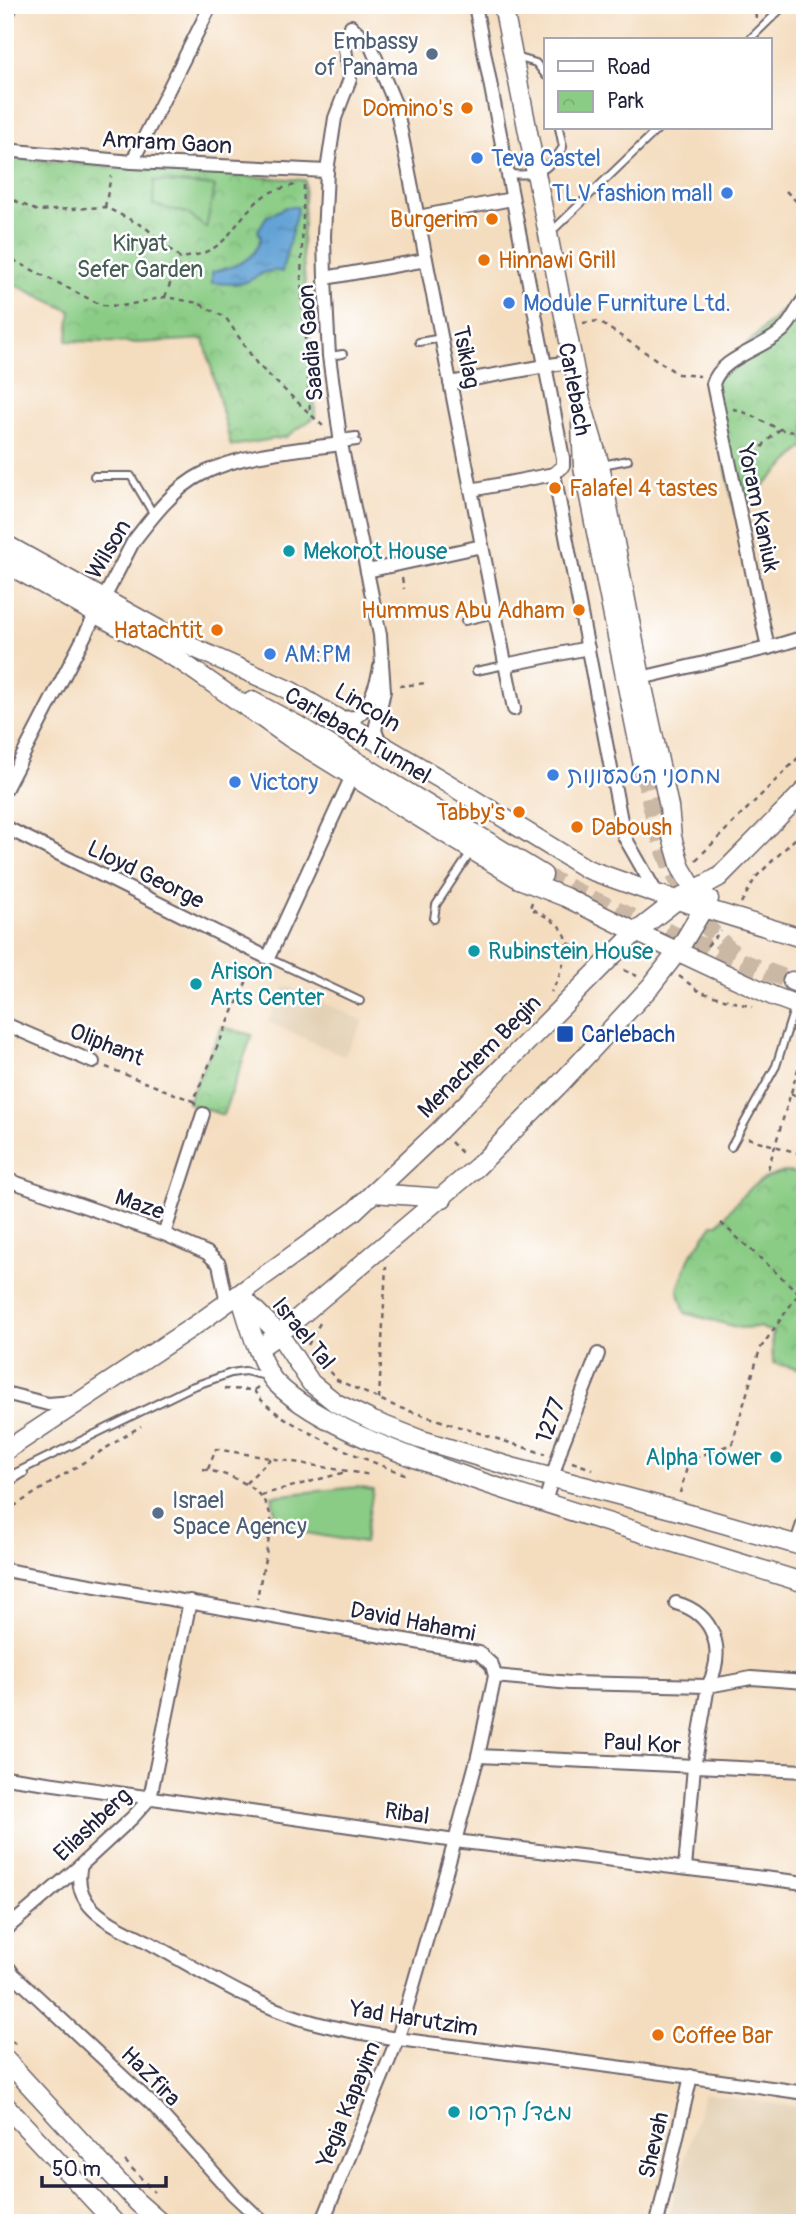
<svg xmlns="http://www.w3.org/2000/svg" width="810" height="2228" viewBox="0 0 810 2228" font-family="Pangolin,'Playpen Sans Hebrew',sans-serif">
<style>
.built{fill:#e3d1b5}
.park{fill:url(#park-crowns);stroke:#567760;stroke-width:2}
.garden{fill:#8acc85;stroke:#567760;stroke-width:2}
.water{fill:url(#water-ripples);stroke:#426288;stroke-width:2}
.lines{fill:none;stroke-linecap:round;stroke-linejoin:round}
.secondary-tunnel{stroke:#cab8a5;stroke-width:18;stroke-dasharray:18 9;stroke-linecap:butt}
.lane-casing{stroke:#6c6369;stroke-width:10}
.street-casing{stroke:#6c6369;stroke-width:16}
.secondary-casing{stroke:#6c6369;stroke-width:21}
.path{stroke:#6c6369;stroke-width:2.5;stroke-dasharray:5 5;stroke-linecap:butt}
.lane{stroke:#fff;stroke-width:6}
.street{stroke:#fff;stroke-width:12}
.secondary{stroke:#fff;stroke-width:18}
.service-dot{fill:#5c6f8a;stroke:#fff;stroke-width:2.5}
.food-dot{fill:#e8710a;stroke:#fff;stroke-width:2.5}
.shop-dot{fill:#3f7fe0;stroke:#fff;stroke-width:2.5}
.culture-dot{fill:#0f9aa8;stroke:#fff;stroke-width:2.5}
.transit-dot{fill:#1a4fb4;stroke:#fff;stroke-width:2.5}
.labels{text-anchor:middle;stroke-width:5;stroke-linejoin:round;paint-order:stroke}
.service-label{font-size:23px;fill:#4e5e75;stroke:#fff;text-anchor:end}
.food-label{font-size:23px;fill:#c56008;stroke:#fff;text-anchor:end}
.street-label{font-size:23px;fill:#22223b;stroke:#fff}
.shop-label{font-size:23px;fill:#366cbe;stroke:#fff;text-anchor:start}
.park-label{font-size:23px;fill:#465e55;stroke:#fff}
.culture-label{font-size:23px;fill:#0d838f;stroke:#fff;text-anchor:start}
.transit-label{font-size:23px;fill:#164399;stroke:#fff;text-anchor:start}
</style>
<defs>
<pattern id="park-crowns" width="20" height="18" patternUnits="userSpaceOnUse" patternTransform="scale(1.75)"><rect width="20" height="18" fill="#8acc85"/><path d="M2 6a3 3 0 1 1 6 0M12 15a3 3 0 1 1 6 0" fill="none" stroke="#77af74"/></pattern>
<pattern id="water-ripples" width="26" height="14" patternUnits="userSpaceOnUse" patternTransform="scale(1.75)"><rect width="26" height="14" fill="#62a2d5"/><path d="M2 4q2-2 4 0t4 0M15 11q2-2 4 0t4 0" fill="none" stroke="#5084ae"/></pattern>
</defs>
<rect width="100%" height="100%" fill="#fff"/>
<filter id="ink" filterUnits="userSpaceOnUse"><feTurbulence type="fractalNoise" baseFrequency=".0143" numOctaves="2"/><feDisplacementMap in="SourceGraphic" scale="14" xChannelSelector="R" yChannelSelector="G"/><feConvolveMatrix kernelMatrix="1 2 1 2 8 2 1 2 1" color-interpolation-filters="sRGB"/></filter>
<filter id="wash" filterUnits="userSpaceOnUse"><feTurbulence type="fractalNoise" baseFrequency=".00686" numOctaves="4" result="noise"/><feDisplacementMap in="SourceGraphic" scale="28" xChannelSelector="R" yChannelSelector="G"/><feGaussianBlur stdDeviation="1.57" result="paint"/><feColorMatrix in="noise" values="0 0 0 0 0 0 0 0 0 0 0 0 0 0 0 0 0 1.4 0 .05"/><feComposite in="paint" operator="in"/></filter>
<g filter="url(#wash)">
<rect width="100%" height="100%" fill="#f4ddbf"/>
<g class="built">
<polygon points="285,985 364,1021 344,1056 268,1022"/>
<polygon points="704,2093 805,2108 805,2223 667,2223"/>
</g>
<g class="park">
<polygon points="5,157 121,168 305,180 302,251 314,375 315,417 286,437 231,446 204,339 138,343 67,341 71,311 5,280"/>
<polygon points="805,288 805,446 735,513 708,382"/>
<polygon points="222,1027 252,1035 223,1115 187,1103"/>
<path d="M786 1172 805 1174V1371L773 1363 772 1332 759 1327 740 1328 685 1313 678 1289 689 1258 713 1224H718C740 1199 751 1178 786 1172Z"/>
</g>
<g class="garden">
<polygon points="154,181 215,186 206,228 187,213 153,205"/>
<polygon points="357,1487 373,1490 364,1543 284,1529 285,1522 276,1520 272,1496"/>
</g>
<path class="water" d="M286 207H298L282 272C264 267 259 278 243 283 234 285 222 283 212 283V272C234 267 256 261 261 237L258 231 266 217Z"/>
</g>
<g filter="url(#ink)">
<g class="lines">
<g class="secondary-tunnel">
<path d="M644 771C658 843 677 904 734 954"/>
<path d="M543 875C624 917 708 949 792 981"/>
</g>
<g class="lane-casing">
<g id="lane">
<polyline points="749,40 785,5"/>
<polyline points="516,57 536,63 546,76"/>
<path d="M507 174C539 176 545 174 563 147L559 128"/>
<polyline points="550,233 659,128"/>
<polyline points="419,342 442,338"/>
<polyline points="329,356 343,354"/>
<polyline points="340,438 356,436"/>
<polyline points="341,444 357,442"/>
<polyline points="602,465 628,460"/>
<polyline points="94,476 131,476 154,515"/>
<polyline points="465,621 495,614"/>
<polyline points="476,671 505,665"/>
<polyline points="434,919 436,905 471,852"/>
<polyline points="268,958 360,1001"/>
<polyline points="731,1147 776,1066 795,1006"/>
<polyline points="5,1478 191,1387 231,1373 245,1371 266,1376"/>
<polyline points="5,1485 24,1473"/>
<polyline points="794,1542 805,1509"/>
</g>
</g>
<g class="street-casing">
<g id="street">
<polyline points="475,5 563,458 563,466 554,474"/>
<polyline points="5,150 132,162 327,171"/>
<polyline points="132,162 211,5"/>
<polyline points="418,217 512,199"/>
<polyline points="325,278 426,260"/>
<polyline points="450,383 573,361"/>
<polyline points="554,474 624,836 657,894"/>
<polyline points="471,490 554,474"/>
<polyline points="367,571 482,546"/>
<path d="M768 648 713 384C721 357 762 350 783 330 792 322 797 308 805 298"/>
<polyline points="505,665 588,648"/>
<polyline points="641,678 768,648 805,637"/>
<path d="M337 717C343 717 349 718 355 717 368 713 378 680 380 667"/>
<polyline points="379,741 375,730 384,691 380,635 341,444 329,356 325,278 324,236 327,171 335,118 350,79 345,49 351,26 370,44 396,106 514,709"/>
<path d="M5 790 133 542C152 517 174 488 202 474 244 453 295 450 341 444"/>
<polyline points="5,827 268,958 352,776"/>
<polyline points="5,1024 93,1062"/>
<polyline points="5,1179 164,1234 207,1253 219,1264 227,1303"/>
<polyline points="164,1234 203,1114"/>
<polyline points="5,1393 48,1404 74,1402"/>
<polyline points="545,1502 562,1445 598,1354"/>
<polyline points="5,1570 479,1653 492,1665 495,1676 478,1756 455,1841 398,2038 322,2223"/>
<path d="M676 1603C715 1614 726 1651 708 1686L694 1767 685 1868"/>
<polyline points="495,1676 570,1683 708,1686 751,1678 805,1682"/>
<polyline points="478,1756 805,1771"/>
<polyline points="5,1777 455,1841 805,1883"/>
<path d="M81 1865C69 1910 118 1926 150 1943 198 1969 250 2003 302 2019 365 2038 435 2043 500 2052 602 2065 703 2078 805 2093"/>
<polyline points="5,1930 81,1865 133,1817 150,1798 190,1601"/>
<polyline points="5,1963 14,1975 153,2105 233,2194 264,2223"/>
<polyline points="657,2223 691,2076"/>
</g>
</g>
<g class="secondary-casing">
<g id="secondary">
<polyline points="503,5 580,397 600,465 641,678 669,807 672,837 681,868 705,908"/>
<polyline points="5,13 9,5"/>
<polyline points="581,424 583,467 644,771"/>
<polyline points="5,544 183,643 291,691 447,783 587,869 657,894 805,939"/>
<polyline points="5,563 182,662 289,737 519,879 565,897 636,932 773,996 805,1008"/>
<polyline points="252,701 297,725 543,875"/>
<polyline points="792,981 805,986"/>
<polyline points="373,1193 443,1198"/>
<path d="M240 1295C247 1317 260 1366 276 1383 319 1426 413 1458 470 1478 581 1516 693 1548 805 1583"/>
<polyline points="243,1298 279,1334 311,1383 336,1403 373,1421 419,1439 515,1468 675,1510 805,1547"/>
<polyline points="258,1349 279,1334 477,1167 557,1087 651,986 678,951 709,899"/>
<polyline points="5,1451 200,1322 353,1212 439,1131 636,932 677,900 719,877 805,790"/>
<polyline points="5,2059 137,2202 161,2223"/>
<polyline points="5,2105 115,2223"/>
</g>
</g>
<g class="path">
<polyline points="756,18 755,8 757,5"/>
<polyline points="304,185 301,280 310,412"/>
<polyline points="786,191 805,210"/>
<path d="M5 196 37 211 105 207 145 227 180 258C234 252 228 223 264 196 272 190 285 188 295 185"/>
<polyline points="105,207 111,176"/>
<polyline points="5,241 15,261 101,305 122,306 165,297 198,303 226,318 257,364 324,427"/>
<polyline points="165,297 180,258"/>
<polyline points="583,323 598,321 678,374 700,376"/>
<path d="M733 409C756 413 782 439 805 430"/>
<polyline points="747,473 765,443 780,429"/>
<polyline points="402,578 404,589"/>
<polyline points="399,686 427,683"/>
<polyline points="696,860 805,751"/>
<path d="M532 902 530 908C541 914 559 922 565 934 572 947 558 981 551 992"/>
<polyline points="741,903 756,877 805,829"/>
<polyline points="568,943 590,953"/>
<polyline points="707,946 721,931"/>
<polyline points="624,970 637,976"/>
<polyline points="679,976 700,992 752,1007"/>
<polyline points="106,1067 193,1101"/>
<polyline points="791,1093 805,1103"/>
<polyline points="196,1104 193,1101 253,967"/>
<polyline points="748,1138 805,1155"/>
<polyline points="451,1142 464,1155"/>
<polyline points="768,1169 805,1046"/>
<polyline points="721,1223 799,1293"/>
<polyline points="308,1345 320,1323"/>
<polyline points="316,1357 337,1380 397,1407 545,1454"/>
<polyline points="224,1389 254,1390 258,1387"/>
<path d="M254 1390C267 1419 373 1464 405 1474"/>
<polyline points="379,1399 386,1266"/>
<polyline points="572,1462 592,1469"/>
<path d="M203 1469C231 1475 263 1485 271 1517 273 1527 259 1585 257 1599"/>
<polyline points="208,1469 216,1449 371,1475"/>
<polyline points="246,1483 271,1458"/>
<polyline points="680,1493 689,1460 732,1444 760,1349 799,1293 805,1292"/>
<polyline points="261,1495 346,1472"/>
<polyline points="5,1512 141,1426"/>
<polyline points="5,2034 15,2044"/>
<polyline points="125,2161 154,2192"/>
</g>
<use href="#lane" class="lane"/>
<use href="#street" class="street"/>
<use href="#secondary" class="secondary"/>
</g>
</g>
<g class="service-dot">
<circle cx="432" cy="54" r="7"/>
<circle cx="158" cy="1513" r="7"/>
</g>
<g class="food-dot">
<circle cx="467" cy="108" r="7"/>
<circle cx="492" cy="219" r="7"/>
<circle cx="484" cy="260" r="7"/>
<circle cx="555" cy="488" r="7"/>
<circle cx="579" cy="610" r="7"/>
<circle cx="217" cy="630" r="7"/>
<circle cx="519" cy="812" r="7"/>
<circle cx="577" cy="827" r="7"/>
<circle cx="658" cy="2035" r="7"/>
</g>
<g class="shop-dot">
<circle cx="477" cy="158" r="7"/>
<circle cx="727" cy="193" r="7"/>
<circle cx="509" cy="303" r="7"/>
<circle cx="270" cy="654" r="7"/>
<circle cx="553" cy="775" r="7"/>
<circle cx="235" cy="782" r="7"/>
</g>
<g class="culture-dot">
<circle cx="289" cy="551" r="7"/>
<circle cx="474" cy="951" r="7"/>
<circle cx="196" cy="984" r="7"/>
<circle cx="776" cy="1457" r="7"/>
<circle cx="454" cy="2112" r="7"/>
</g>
<rect class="transit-dot" x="556" y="1025" width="18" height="18" rx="3.5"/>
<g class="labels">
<g class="service-label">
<text x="418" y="49">Embassy<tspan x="418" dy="26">of Panama</tspan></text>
<text x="172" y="1508" text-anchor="start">Israel<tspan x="172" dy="26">Space Agency</tspan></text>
</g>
<g class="food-label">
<text x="453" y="116">Domino's</text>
<text x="478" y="227">Burgerim</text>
<text x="498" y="268" text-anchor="start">Hinnawi Grill</text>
<text x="569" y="496" text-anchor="start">Falafel 4 tastes</text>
<text x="565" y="618">Hummus Abu Adham</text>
<text x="203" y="638">Hatachtit</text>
<text x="505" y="820">Tabby's</text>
<text x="591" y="835" text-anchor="start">Daboush</text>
<text x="672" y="2043" text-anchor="start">Coffee Bar</text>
</g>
<g class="street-label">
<text transform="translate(167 142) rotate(3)" y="8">Amram Gaon</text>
<text transform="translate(310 343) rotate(-95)" y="8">Saadia Gaon</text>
<text transform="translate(467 357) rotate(79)" y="8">Tsiklag</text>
<text transform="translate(575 389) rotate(79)" y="8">Carlebach</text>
<text transform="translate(759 508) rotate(78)" y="8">Yoram Kaniuk</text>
<text transform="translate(108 549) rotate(-59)" y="8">Wilson</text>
<text transform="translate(368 707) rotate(31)" y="8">Lincoln</text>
<text transform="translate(358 735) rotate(31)" y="8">Carlebach Tunnel</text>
<text transform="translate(146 874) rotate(26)" y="8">Lloyd George</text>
<text transform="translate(107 1044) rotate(22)" y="8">Oliphant</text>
<text transform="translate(479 1056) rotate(-45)" y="8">Menachem Begin</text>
<text transform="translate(140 1204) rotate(19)" y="8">Maze</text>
<text transform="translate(304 1333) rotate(51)" y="8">Israel Tal</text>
<text transform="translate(550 1420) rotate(-70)" y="8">1277</text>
<text transform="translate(413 1621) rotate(11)" y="8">David Hahami</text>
<text transform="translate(642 1743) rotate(3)" y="8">Paul Kor</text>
<text transform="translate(407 1813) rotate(8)" y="8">Ribal</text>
<text transform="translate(92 1824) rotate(-43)" y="8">Eliashberg</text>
<text transform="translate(414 2018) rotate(9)" y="8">Yad Harutzim</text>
<text transform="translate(151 2076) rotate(45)" y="8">HaZfira</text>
<text transform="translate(348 2104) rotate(-68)" y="8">Yegia Kapayim</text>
<text transform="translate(653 2145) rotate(-77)" y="8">Shevah</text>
</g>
<g class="shop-label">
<text x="491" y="166">Teva Castel</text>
<text x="713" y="201" text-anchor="end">TLV fashion mall</text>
<text x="523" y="311">Module Furniture Ltd.</text>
<text x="284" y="662">AM:PM</text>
<text x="567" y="783">מחסני הטבעונות</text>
<text x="249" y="790">Victory</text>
</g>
<g class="park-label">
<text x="140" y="251">Kiryat<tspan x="140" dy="26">Sefer Garden</tspan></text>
</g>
<g class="culture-label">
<text x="303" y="559">Mekorot House</text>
<text x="488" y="959">Rubinstein House</text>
<text x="210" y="979">Arison<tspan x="210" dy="26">Arts Center</tspan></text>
<text x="762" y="1465" text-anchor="end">Alpha Tower</text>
<text x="468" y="2120">מגדל קרסו</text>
</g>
<g class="transit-label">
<text x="581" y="1042">Carlebach</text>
</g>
</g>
<rect width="810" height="2228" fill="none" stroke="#fff" stroke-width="28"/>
<rect x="544" y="38" width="228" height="91" fill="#ffffff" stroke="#a7a7b1" stroke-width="2"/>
<rect x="558" y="61" width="35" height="10" fill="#ffffff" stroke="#a7a7b1" stroke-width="2"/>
<text x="607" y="74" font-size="21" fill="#22223b">Road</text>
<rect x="558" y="91" width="35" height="21" fill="url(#park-crowns)" stroke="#a7a7b1" stroke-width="2"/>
<text x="607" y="108" font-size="21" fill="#22223b">Park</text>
<path d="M42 2176v10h124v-10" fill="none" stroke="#22223b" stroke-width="3.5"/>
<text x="52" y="2176" font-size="21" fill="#22223b" stroke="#ffffff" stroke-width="5" paint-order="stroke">50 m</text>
</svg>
